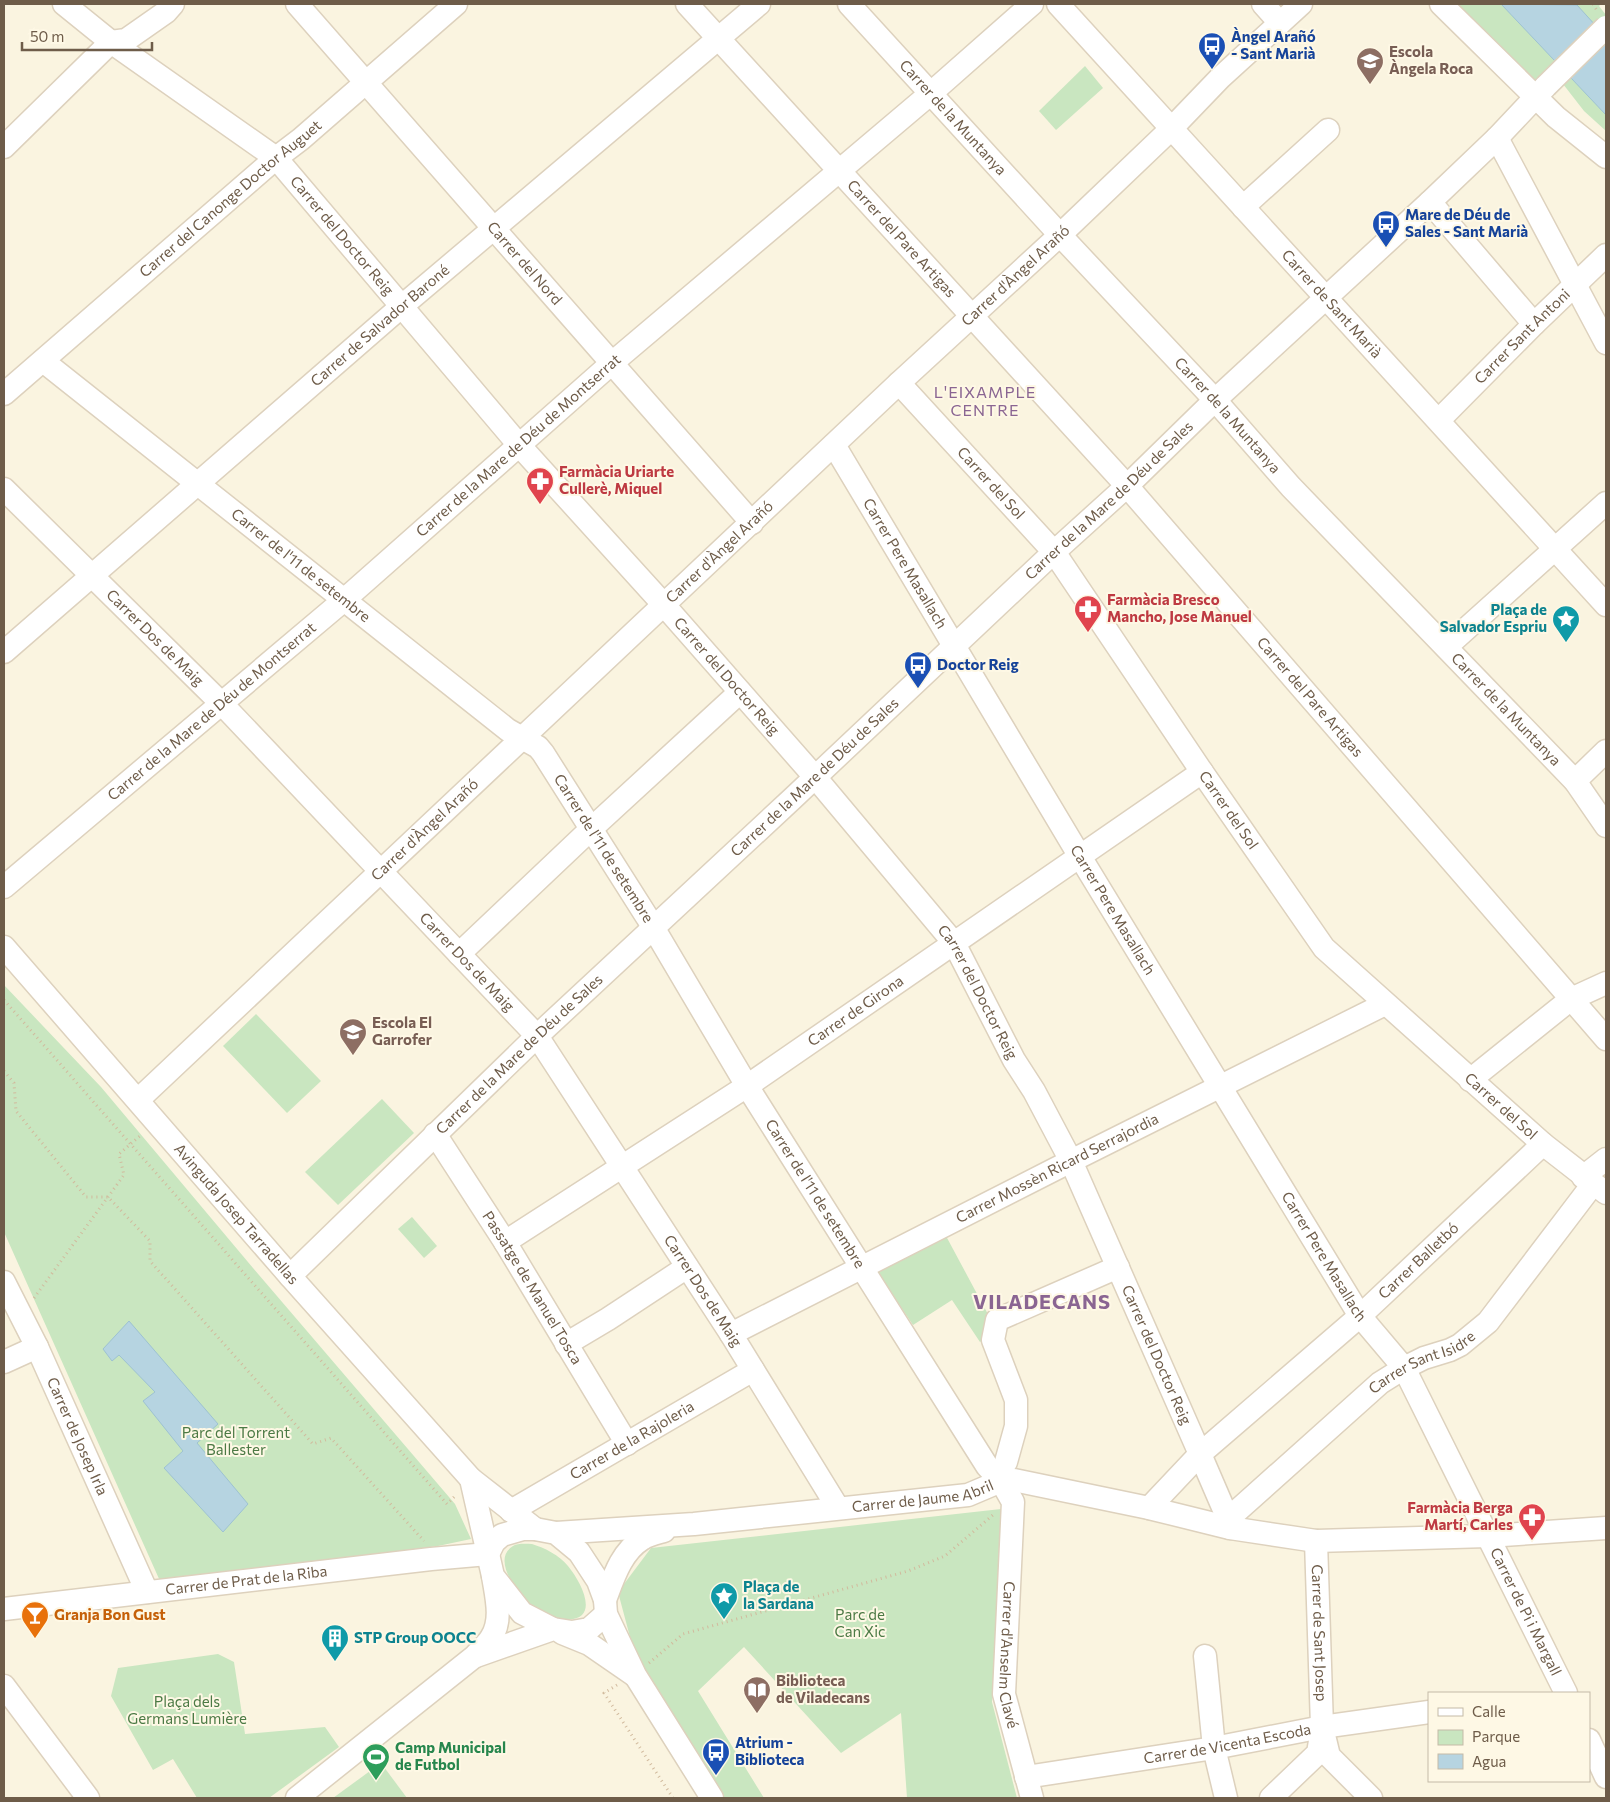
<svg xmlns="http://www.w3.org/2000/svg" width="1610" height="1802" viewBox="0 0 1610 1802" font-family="Commissioner,sans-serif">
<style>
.green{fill:#c9e6c0}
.water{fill:#b6d4e1;stroke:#9dc2d2}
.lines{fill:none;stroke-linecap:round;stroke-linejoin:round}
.minor-casing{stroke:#ddd1bd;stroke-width:25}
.path{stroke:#d1ba9d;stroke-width:3;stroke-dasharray:1 4;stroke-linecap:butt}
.minor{stroke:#fff;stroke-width:22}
.minor-bridge-casing{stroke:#ddd1bd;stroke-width:25;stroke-linecap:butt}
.minor-bridge{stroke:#fff;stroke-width:22}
.labels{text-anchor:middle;stroke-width:4;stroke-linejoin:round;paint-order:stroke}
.transit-label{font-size:15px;font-weight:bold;fill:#164399;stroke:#fef8e5;text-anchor:start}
.education-label{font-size:15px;font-weight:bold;fill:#785e54;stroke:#fef8e5;text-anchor:start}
.street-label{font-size:15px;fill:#6e5c49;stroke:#fef8e5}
.health-label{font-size:15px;font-weight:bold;fill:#be3a42;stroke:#fef8e5;text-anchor:start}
.culture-label{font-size:15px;font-weight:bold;fill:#0d838f;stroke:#fef8e5;text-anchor:start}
.park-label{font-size:15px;fill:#4c7a45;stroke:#fef8e5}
.food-label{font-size:15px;font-weight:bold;fill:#c56008;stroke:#fef8e5;text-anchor:start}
.leisure-label{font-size:15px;font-weight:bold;fill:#27864d;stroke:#fef8e5;text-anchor:start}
.neighbourhood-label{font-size:16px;letter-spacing:1px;fill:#8a6592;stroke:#fef8e5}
.district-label{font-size:20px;font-weight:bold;letter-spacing:1px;fill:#8a6592;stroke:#fef8e5}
</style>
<rect width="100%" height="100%" fill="#faf4e0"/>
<g class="green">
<polygon points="1453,4 1601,4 1599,6 1606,15 1606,131 1584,111 1549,66 1533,85"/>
<polygon points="1085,66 1103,88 1056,130 1039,111"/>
<polygon points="4,985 101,1087 253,1268 455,1504 471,1539 438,1546 160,1581 4,1232"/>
<polygon points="256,1014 321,1081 287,1113 223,1046"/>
<polygon points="382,1099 414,1133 338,1205 305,1172"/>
<polygon points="412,1217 437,1246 424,1258 398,1229"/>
<polygon points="946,1236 990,1318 985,1338 980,1342 952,1300 913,1325 877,1272"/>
<polygon points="1001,1509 992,1702 1017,1798 907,1798 901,1713 841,1753 744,1647 698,1691 764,1798 724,1798 634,1652 618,1592 651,1548"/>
<path d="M532 1544C545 1548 559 1555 568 1566 582 1583 603 1624 561 1619 553 1618 543 1614 536 1609 522 1600 489 1560 513 1546 518 1543 526 1544 532 1544Z"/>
<polygon points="218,1654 234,1662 245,1734 325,1727 339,1747 269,1798 197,1798 173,1759 153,1770 111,1696 118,1668"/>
<polygon points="381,1763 407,1798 333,1798"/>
</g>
<g class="water">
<polygon points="1501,4 1577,5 1606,37 1606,115"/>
<polygon points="129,1321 218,1424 197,1443 248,1504 223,1532 164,1468 183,1451 143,1401 155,1392 119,1355 112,1361 103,1349"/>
</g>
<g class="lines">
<g class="minor-casing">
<g id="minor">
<path id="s1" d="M64 4 111 42 276 158 519 445 664 605 815 777 954 943 1014 1060 1034 1091 1071 1161 1200 1454 1360 1316 1543 1144"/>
<path id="s2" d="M297 4 752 523"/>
<path id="s3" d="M687 4 1127 486 1606 1039"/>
<path id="s4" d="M849 4 1060 235 1215 400 1291 487 1575 781 1606 826"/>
<path id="s5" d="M1058 4 1606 605"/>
<polyline points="1263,4 1280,23"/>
<polyline points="1441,4 1556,117 1606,157"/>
<polyline points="1497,138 1606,343"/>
<polyline points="4,147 111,42 126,40 166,12 173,4"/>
<polyline points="1430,202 1534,324"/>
<polyline points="1243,207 1328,130"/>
<path id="s6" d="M43 361 508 730 538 747 543 753 647 917 747 1086 987 1466 1001 1481 1013 1502 1004 1694 1032 1798"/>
<path id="s7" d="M899 383 1054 552 1202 772 1324 948 1543 1144 1606 1193"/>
<path id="s8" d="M4 394 276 158 301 139 456 4"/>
<path id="s9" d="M1439 420 1534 324 1606 255"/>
<path id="s10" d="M834 445 1079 855 1360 1316 1404 1368 1566 1693"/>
<path id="s11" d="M4 489 222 704 537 1036 731 1334 838 1508"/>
<polyline points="1446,647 1606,503"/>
<path id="s12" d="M4 652 402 306 759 4"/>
<polyline points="1575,781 1606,751"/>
<path id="s13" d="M4 887 344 600 612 363 930 94 1032 4"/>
<path id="s14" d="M4 947 290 1276 471 1479 535 1529"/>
<polyline points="459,954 591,829 740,692"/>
<polyline points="1470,1080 1571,999 1606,983"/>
<path id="s15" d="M138 1100 899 383 1060 235 1171 129 1220 78 1301 4"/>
<path id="s16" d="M435 1134 505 1242 627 1444"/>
<polyline points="1583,1177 1606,1159"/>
<path id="s17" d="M505 1242 747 1086 1202 772"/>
<path id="s18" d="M290 1276 537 1036 792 799 1054 552 1127 486 1215 400 1430 202 1497 138 1546 86"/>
<path id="s19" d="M4 1282 37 1347 147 1592"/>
<path id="s20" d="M731 1334 1071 1161 1385 1004"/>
<polyline points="566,1344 608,1319 687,1267"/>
<polyline points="4,1362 37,1347"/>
<polyline points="1006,1462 1016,1426 1016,1400 993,1340 997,1320 1118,1267"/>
<polyline points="471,1479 493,1576 522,1613 553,1629 572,1632 589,1629 606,1614"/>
<polyline points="1149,1508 1200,1454 1228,1519 1230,1528"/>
<path id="s21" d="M511 1511 753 1370"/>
<path id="s22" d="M1228 1519 1380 1383 1404 1368 1424 1358 1450 1350 1460 1345 1488 1322 1593 1184"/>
<path id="s23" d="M556 1533 694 1524 968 1495 1001 1481 1014 1480 1149 1508 1230 1528 1316 1541 1488 1536 1606 1528"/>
<path id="s24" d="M1316 1541 1322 1727 1329 1756 1371 1798"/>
<polyline points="488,1554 494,1542 502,1535 523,1529 535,1529 556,1533 579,1552 598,1581 605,1600 606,1614 635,1675 712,1798"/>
<path d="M605 1600C613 1579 621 1552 642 1539 648 1535 657 1533 664 1531"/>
<path id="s25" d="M4 1609 431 1559 488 1554"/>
<polyline points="562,1633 589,1644 634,1675"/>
<polyline points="476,1656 553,1629"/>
<polyline points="1205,1656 1214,1748 1226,1798"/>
<polyline points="4,1686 88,1798"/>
<polyline points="1589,1740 1606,1777"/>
<path id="s26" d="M1026 1777 1214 1748 1322 1727 1429 1712"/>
<path d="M297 1798 475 1656C480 1650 487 1645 491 1638 503 1620 496 1596 493 1576"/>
<polyline points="1271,1798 1318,1753 1322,1729"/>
</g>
</g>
<g class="path">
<polyline points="1593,4 1598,12"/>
<polyline points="4,1000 447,1504 455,1496"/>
<polyline points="4,1071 14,1083 16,1111 86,1197 108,1197 150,1241 150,1261 313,1444 331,1438 424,1541"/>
<polyline points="34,1298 124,1175 119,1154 141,1135"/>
<polyline points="649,1663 683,1634 908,1571 945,1556 993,1515"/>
<polyline points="617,1685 604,1693 673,1798"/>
</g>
<use href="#minor" class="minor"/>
<g class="minor-bridge-casing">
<polyline id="minor-bridge" points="1546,86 1606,27"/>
</g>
<use href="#minor-bridge" class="minor-bridge"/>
</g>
<defs>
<g id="bus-pin" transform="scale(1.4375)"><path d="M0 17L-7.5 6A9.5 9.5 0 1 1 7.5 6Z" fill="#1a4fb4" stroke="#fef8e5"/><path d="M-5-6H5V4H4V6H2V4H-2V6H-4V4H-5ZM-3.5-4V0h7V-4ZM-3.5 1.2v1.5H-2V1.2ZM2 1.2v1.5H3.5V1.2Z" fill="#fff"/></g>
<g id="school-pin" transform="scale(1.4375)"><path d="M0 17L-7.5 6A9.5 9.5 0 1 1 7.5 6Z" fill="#8d6e63" stroke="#fef8e5"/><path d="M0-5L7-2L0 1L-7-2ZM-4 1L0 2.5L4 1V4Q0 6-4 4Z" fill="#fff"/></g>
<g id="pharmacy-pin" transform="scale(1.4375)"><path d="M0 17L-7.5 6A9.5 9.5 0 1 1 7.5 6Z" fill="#e0444e" stroke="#fef8e5"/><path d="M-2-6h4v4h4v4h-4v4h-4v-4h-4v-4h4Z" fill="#fff"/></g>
<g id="sight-pin" transform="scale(1.4375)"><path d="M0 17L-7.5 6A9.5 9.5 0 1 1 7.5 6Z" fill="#0f9aa8" stroke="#fef8e5"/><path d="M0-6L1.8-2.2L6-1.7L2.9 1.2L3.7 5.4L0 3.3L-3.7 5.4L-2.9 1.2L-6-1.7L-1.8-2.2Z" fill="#fff"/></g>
<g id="bar-pin" transform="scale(1.4375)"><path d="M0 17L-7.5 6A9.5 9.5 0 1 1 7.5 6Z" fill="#e8710a" stroke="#fef8e5"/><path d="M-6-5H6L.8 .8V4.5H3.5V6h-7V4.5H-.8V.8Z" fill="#fff"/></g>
<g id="building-pin" transform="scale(1.4375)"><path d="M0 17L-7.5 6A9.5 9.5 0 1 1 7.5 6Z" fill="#0f9aa8" stroke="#fef8e5"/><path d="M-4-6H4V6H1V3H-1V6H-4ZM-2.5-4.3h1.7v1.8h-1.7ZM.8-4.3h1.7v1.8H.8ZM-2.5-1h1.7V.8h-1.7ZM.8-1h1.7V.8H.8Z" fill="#fff"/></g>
<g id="library-pin" transform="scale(1.4375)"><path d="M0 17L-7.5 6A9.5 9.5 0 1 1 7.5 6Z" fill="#8d6e63" stroke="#fef8e5"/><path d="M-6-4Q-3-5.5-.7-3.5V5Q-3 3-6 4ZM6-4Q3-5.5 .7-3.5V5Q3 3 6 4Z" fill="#fff"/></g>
<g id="stadium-pin" transform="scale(1.4375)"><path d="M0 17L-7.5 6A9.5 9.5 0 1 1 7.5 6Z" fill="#2e9e5b" stroke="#fef8e5"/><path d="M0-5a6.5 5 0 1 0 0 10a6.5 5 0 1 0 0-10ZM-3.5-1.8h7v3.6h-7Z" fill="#fff"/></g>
</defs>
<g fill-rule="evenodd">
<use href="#bus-pin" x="1212" y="46"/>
<use href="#school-pin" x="1370" y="61"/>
<use href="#bus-pin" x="1386" y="224"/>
<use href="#pharmacy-pin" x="540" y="481"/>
<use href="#pharmacy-pin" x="1088" y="609"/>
<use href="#sight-pin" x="1566" y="619"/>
<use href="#bus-pin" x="918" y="665"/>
<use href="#school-pin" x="353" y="1032"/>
<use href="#pharmacy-pin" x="1532" y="1517"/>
<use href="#sight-pin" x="724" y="1596"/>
<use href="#bar-pin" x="35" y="1615"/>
<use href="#building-pin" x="335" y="1638"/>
<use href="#library-pin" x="757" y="1690"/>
<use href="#bus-pin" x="716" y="1752"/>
<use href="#stadium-pin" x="376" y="1757"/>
</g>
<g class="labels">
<g class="transit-label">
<text x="1231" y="42">Àngel Arañó<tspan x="1231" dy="17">- Sant Marià</tspan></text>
<text x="1405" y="220">Mare de Déu de<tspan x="1405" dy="17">Sales - Sant Marià</tspan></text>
<text x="937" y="670">Doctor Reig</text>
<text x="735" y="1748">Atrium -<tspan x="735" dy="17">Biblioteca</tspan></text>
</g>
<g class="education-label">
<text x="1389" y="57">Escola<tspan x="1389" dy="17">Àngela Roca</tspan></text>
<text x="372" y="1028">Escola El<tspan x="372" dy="17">Garrofer</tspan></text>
<text x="776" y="1686">Biblioteca<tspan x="776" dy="17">de Viladecans</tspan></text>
</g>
<g class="street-label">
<text dy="5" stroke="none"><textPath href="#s4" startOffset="154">Carrer de la Muntanya</textPath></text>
<text dy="5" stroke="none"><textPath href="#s8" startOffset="299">Carrer del Canonge Doctor Auguet</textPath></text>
<text dy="5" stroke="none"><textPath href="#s1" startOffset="364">Carrer del Doctor Reig</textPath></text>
<text dy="5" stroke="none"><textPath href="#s3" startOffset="318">Carrer del Pare Artigas</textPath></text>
<text dy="5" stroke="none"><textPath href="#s2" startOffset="345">Carrer del Nord</textPath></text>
<text dy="5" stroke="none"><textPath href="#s15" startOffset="1204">Carrer d'Àngel Arañó</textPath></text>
<text dy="5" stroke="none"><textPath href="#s5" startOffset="406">Carrer de Sant Marià</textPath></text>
<text dy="5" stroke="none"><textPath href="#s12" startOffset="498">Carrer de Salvador Baroné</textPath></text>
<text dy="5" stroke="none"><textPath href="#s9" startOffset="118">Carrer Sant Antoni</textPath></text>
<text dy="5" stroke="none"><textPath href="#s4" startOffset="559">Carrer de la Muntanya</textPath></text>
<text dy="5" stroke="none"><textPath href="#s13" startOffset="678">Carrer de la Mare de Déu de Montserrat</textPath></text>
<text dy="5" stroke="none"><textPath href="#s7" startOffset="136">Carrer del Sol</textPath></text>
<text dy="5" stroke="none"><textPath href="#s18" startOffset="1128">Carrer de la Mare de Déu de Sales</textPath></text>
<text dy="5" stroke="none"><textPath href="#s15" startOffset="799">Carrer d'Àngel Arañó</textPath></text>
<text dy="5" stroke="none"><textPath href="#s10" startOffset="138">Carrer Pere Masallach</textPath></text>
<text dy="5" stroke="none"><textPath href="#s6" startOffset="329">Carrer de l'11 de setembre</textPath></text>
<text dy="5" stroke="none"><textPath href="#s11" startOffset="212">Carrer Dos de Maig</textPath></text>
<text dy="5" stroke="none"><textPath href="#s1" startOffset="949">Carrer del Doctor Reig</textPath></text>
<text dy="5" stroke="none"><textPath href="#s3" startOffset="932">Carrer del Pare Artigas</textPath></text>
<text dy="5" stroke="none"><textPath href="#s4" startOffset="964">Carrer de la Muntanya</textPath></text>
<text dy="5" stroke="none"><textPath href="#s13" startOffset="272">Carrer de la Mare de Déu de Montserrat</textPath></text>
<text dy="5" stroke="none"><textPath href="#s18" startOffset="724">Carrer de la Mare de Déu de Sales</textPath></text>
<text dy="5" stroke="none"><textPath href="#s7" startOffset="541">Carrer del Sol</textPath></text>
<text dy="5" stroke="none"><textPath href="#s15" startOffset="394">Carrer d'Àngel Arañó</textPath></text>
<text dy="5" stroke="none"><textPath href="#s6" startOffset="749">Carrer de l'11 de setembre</textPath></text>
<text dy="5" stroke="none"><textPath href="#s10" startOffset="542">Carrer Pere Masallach</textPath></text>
<text dy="5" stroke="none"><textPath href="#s11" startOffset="662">Carrer Dos de Maig</textPath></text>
<text dy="5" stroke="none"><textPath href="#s1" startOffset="1354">Carrer del Doctor Reig</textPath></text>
<text dy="5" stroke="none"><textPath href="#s17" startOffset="420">Carrer de Girona</textPath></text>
<text dy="5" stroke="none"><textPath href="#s18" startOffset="319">Carrer de la Mare de Déu de Sales</textPath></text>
<text dy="5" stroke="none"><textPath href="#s7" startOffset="946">Carrer del Sol</textPath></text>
<text dy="5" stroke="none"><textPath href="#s20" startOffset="366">Carrer Mossèn Ricard Serrajordia</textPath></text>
<text dy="5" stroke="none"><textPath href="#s6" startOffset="1154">Carrer de l'11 de setembre</textPath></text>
<text dy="5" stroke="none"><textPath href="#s14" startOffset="354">Avinguda Josep Tarradellas</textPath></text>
<text dy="5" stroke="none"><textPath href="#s10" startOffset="948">Carrer Pere Masallach</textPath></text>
<text dy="5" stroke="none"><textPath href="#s1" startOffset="2159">Carrer Balletbó</textPath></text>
<text dy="5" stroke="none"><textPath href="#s16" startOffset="182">Passatge de Manuel Tosca</textPath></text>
<text dy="5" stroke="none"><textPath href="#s11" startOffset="1068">Carrer Dos de Maig</textPath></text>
<text dy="5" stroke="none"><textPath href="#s1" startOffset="1759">Carrer del Doctor Reig</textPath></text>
<text dy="5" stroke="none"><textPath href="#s22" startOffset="251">Carrer Sant Isidre</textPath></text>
<text dy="5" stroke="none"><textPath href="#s19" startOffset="171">Carrer de Josep Irla</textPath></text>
<text dy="5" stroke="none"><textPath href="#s21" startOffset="140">Carrer de la Rajoleria</textPath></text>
<text dy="5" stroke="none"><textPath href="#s23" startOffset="369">Carrer de Jaume Abril</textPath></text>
<text dy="5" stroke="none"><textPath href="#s25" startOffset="244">Carrer de Prat de la Riba</textPath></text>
<text dy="5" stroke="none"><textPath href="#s10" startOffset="1358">Carrer de Pi i Margall</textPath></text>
<text dy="5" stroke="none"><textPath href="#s24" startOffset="92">Carrer de Sant Josep</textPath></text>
<text dy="5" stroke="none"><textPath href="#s6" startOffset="1674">Carrer d'Anselm Clavé</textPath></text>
<text dy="5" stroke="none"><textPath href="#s26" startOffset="204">Carrer de Vicenta Escoda</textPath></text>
</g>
<g class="health-label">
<text x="559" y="477">Farmàcia Uriarte<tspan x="559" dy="17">Cullerè, Miquel</tspan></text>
<text x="1107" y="605">Farmàcia Bresco<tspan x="1107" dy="17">Mancho, Jose Manuel</tspan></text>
<text x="1513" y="1513" text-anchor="end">Farmàcia Berga<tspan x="1513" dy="17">Martí, Carles</tspan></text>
</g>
<g class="culture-label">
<text x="1547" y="615" text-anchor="end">Plaça de<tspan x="1547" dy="17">Salvador Espriu</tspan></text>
<text x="743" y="1592">Plaça de<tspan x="743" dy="17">la Sardana</tspan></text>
<text x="354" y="1643">STP Group OOCC</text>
</g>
<g class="park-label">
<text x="236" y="1438">Parc del Torrent<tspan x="236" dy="17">Ballester</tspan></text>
<text x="860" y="1620">Parc de<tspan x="860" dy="17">Can Xic</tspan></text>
<text x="187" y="1707">Plaça dels<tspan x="187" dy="17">Germans Lumière</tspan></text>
</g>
<g class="food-label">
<text x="54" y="1620">Granja Bon Gust</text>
</g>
<g class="leisure-label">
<text x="395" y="1753">Camp Municipal<tspan x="395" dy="17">de Futbol</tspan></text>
</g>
<g class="neighbourhood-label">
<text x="985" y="398">L'EIXAMPLE<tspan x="985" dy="18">CENTRE</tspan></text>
</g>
<g class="district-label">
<text x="1042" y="1309">VILADECANS</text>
</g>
</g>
<rect width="1610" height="1802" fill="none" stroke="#6e5c49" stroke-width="10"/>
<rect x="1428" y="1692" width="162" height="90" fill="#fef8e5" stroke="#c4baa7"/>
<rect x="1438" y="1708" width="25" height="8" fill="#ffffff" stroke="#c4baa7"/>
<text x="1472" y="1717" font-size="15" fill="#6e5c49">Calle</text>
<rect x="1438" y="1730" width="25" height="15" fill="#c9e6c0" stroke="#c4baa7"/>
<text x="1472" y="1742" font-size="15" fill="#6e5c49">Parque</text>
<rect x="1438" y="1754" width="25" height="15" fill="#b6d4e1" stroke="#c4baa7"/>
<text x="1472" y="1767" font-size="15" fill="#6e5c49">Agua</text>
<path d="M22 42v8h130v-8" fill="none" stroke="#6e5c49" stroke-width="2.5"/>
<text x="30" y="42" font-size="15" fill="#6e5c49" stroke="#fef8e5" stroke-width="4" paint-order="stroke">50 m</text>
</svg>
